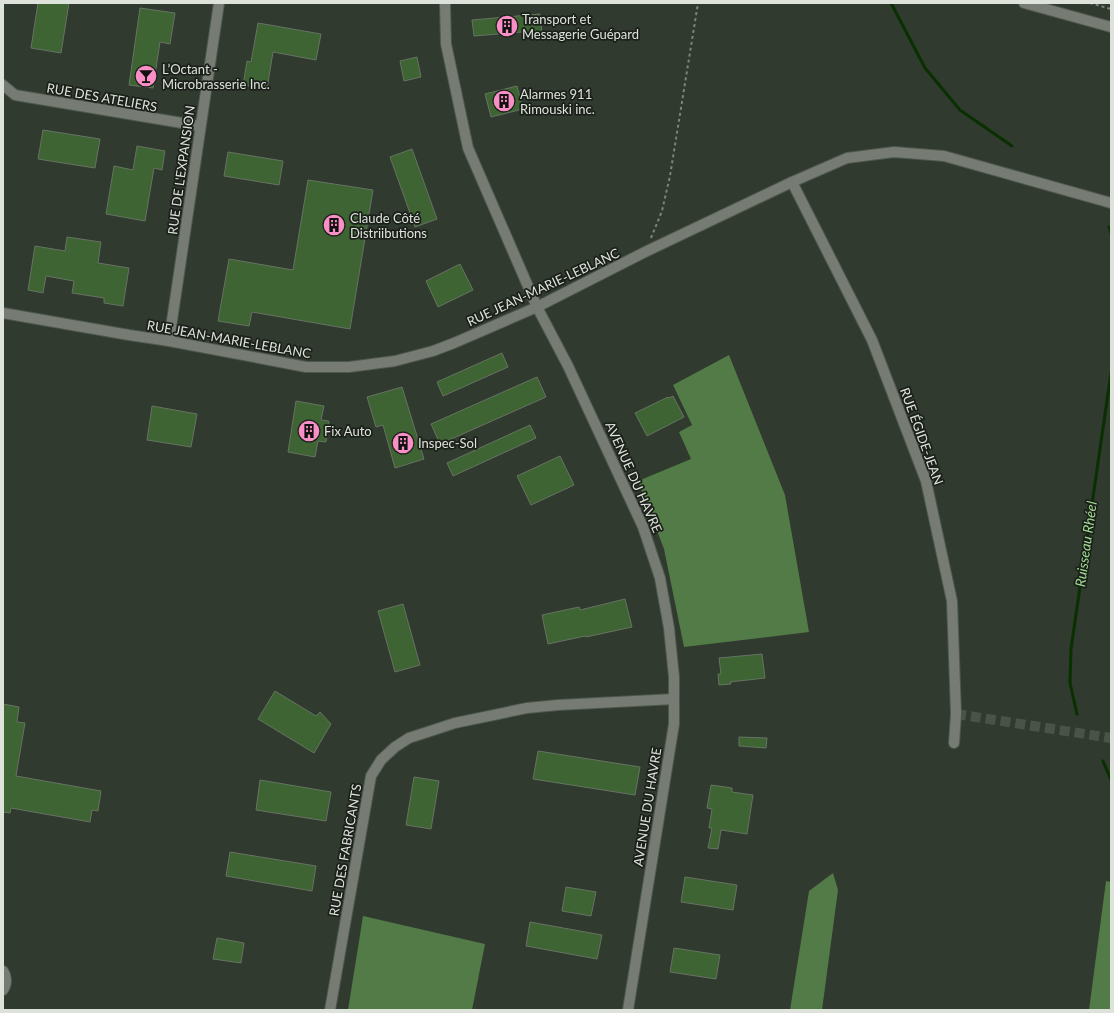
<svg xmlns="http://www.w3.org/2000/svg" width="1114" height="1013" viewBox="0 0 1114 1013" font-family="Lato,sans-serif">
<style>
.forest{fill:#537b47}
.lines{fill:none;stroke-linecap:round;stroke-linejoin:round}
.stream{stroke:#093000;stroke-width:3}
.building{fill:#3d6432;stroke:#677364}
.major-tunnel{stroke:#4a5348;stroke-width:10;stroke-dasharray:10 5;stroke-linecap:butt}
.minor-casing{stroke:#4f584d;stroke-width:12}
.path{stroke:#7d857b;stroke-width:2;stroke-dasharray:3 3;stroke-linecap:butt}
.minor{stroke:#767b74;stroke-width:10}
.labels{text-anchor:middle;stroke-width:3.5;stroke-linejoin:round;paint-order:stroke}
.poi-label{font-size:13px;fill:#dde3db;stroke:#1b201a;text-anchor:start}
.street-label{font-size:13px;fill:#dde3db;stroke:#1b201a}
.water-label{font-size:14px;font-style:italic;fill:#a1dd91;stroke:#1b201a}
</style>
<rect width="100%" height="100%" fill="#303a2e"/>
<g class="forest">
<polygon points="729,355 785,495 809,632 684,647 664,549 638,481 691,459 679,432 692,425 673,385"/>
<polygon points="833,873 838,890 822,1010 790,1010 809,891"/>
<polygon points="1106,881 1111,882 1111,1010 1089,1010"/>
<polygon points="363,916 485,944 472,1010 348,1010"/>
</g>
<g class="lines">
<g class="stream">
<polyline points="891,3 925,68 960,110 1012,146"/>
<polyline points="1109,227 1111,233"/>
<polyline points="1077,714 1070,683 1071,649 1111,373"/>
<polyline points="1103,761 1111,780"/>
</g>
</g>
<g class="building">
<polygon points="38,3 69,3 61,53 31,48"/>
<polygon points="140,8 175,13 170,44 160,42 153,88 129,85"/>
<polygon points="540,14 542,33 523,35 522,32 474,36 472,20"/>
<polygon points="258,23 321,34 316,60 273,52 267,89 243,85 247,61 251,62"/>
<polygon points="417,57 421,77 404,81 400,61"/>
<polygon points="517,86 523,109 491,117 485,94"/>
<polygon points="43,130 100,139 95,168 38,159"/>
<polygon points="137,146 165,151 162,170 154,168 145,221 106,214 114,166 133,170"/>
<polygon points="412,149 437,219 415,227 390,157"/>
<polygon points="228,152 283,161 279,185 224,176"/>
<polygon points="308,180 373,190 350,329 252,312 249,326 218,321 229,259 293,270"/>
<polygon points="67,237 101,242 98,263 129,268 123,306 104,303 104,298 72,293 74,281 46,276 43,293 28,290 35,246 65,251"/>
<polygon points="460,264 473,290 438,307 426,281"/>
<polygon points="502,353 508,367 443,396 437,382"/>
<polygon points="537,377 546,397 440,444 431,424"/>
<polygon points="402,387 424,459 395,468 383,425 376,427 367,397"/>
<polygon points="673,396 684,417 647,436 635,413 668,397 669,398"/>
<polygon points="296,401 324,406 321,420 329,421 326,442 318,441 315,457 288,452"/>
<polygon points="152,406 197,414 191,447 147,440"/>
<polygon points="530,425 536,438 453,476 447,463"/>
<polygon points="560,456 574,485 531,505 517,476"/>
<polygon points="625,599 632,627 586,637 585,636 548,644 542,615 579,607 580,610"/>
<polygon points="403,604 420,665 395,672 378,611"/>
<polygon points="762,654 765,678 730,682 731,684 719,685 718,674 721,674 719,658"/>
<polygon points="275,691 316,716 320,712 331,724 314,753 258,719"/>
<polygon points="3,704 19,707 17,722 25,723 16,776 101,791 98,811 92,810 90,822 11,808 10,813 3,812"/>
<polygon points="739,737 767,738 766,748 739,746"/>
<polygon points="538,751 640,767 635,795 533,779"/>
<polygon points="414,777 439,781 431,829 406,825"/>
<polygon points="260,780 331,792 326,821 256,810"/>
<polygon points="711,785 732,788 732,792 753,795 747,834 721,830 718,849 708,848 712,828 709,828 712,809 707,808"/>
<polygon points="230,852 316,866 312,891 226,876"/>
<polygon points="685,877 737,885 733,910 681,902"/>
<polygon points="566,887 596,892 591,916 562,911"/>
<polygon points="530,922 602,935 597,959 526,946"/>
<polygon points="217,938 244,943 241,963 213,959"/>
<polygon points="674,948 720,955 716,979 670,972"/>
</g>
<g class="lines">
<polyline class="major-tunnel" points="956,714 1111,738"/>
<g class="minor-casing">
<g id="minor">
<polyline points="445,3 446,44 468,148 537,307 568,366 643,527 660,578 669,628 674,677 674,724 628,1010"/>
<polyline points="1024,3 1111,27"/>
<polyline points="3,85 15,95 200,126"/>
<polyline points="792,182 872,340 926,481 952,601 956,714 954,743"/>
<polyline points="3,313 129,335 169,341 306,367 349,367 395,361 433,351 454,343 537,307 645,252 792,182 847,158 894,152 944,156 1111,203"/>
<polyline points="169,341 219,3"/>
<path d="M3 971C7 977 7 984 3 990"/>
<polyline points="330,1010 371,776 381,760 395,747 409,738 455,723 527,708 558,705 674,699"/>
</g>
</g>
<g class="path">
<polyline points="1090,3 1111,9"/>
<polyline points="651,238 662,211 670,176 698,3"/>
</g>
<use href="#minor" class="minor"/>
</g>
<defs>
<g id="building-disc" transform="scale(1.15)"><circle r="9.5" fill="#fa8fc6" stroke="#1b201a"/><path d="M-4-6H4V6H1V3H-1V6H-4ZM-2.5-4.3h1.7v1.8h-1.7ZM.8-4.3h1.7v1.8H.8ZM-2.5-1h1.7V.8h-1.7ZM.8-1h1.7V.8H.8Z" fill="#111"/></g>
<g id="bar-disc" transform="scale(1.15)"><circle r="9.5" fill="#fa8fc6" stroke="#1b201a"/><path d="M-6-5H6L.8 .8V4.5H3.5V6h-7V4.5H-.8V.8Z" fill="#111"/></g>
</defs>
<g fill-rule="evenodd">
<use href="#building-disc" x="507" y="26"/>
<use href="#bar-disc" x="146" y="76"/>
<use href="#building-disc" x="504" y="101"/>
<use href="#building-disc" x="334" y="225"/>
<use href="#building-disc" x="309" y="431"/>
<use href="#building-disc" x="403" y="443"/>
</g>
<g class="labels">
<g class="poi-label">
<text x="522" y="24">Transport et<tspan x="522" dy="15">Messagerie Guépard</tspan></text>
<text x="162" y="74">L’Octant -<tspan x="162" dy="15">Microbrasserie Inc.</tspan></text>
<text x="520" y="99">Alarmes 911<tspan x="520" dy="15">Rimouski inc.</tspan></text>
<text x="350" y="223">Claude Côté<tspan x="350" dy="15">Distriibutions</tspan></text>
<text x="324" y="436">Fix Auto</text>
<text x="418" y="448">Inspec-Sol</text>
</g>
<g class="street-label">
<text transform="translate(102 97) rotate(10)" y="5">RUE DES ATELIERS</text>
<text transform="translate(181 170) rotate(-82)" y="5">RUE DE L'EXPANSION</text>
<text transform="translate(543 287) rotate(-25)" y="5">RUE JEAN-MARIE-LEBLANC</text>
<text transform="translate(229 339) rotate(10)" y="5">RUE JEAN-MARIE-LEBLANC</text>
<text transform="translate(922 436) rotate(70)" y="5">RUE ÉGIDE-JEAN</text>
<text transform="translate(634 477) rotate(66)" y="5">AVENUE DU HAVRE</text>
<text transform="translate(647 807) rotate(-81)" y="5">AVENUE DU HAVRE</text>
<text transform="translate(345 850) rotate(-80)" y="5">RUE DES FABRICANTS</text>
</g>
<g class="water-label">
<text transform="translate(1086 544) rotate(-82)" y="5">Ruisseau Rhéel</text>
</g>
</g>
<rect width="1114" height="1013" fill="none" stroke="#dde3db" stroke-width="8"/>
</svg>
